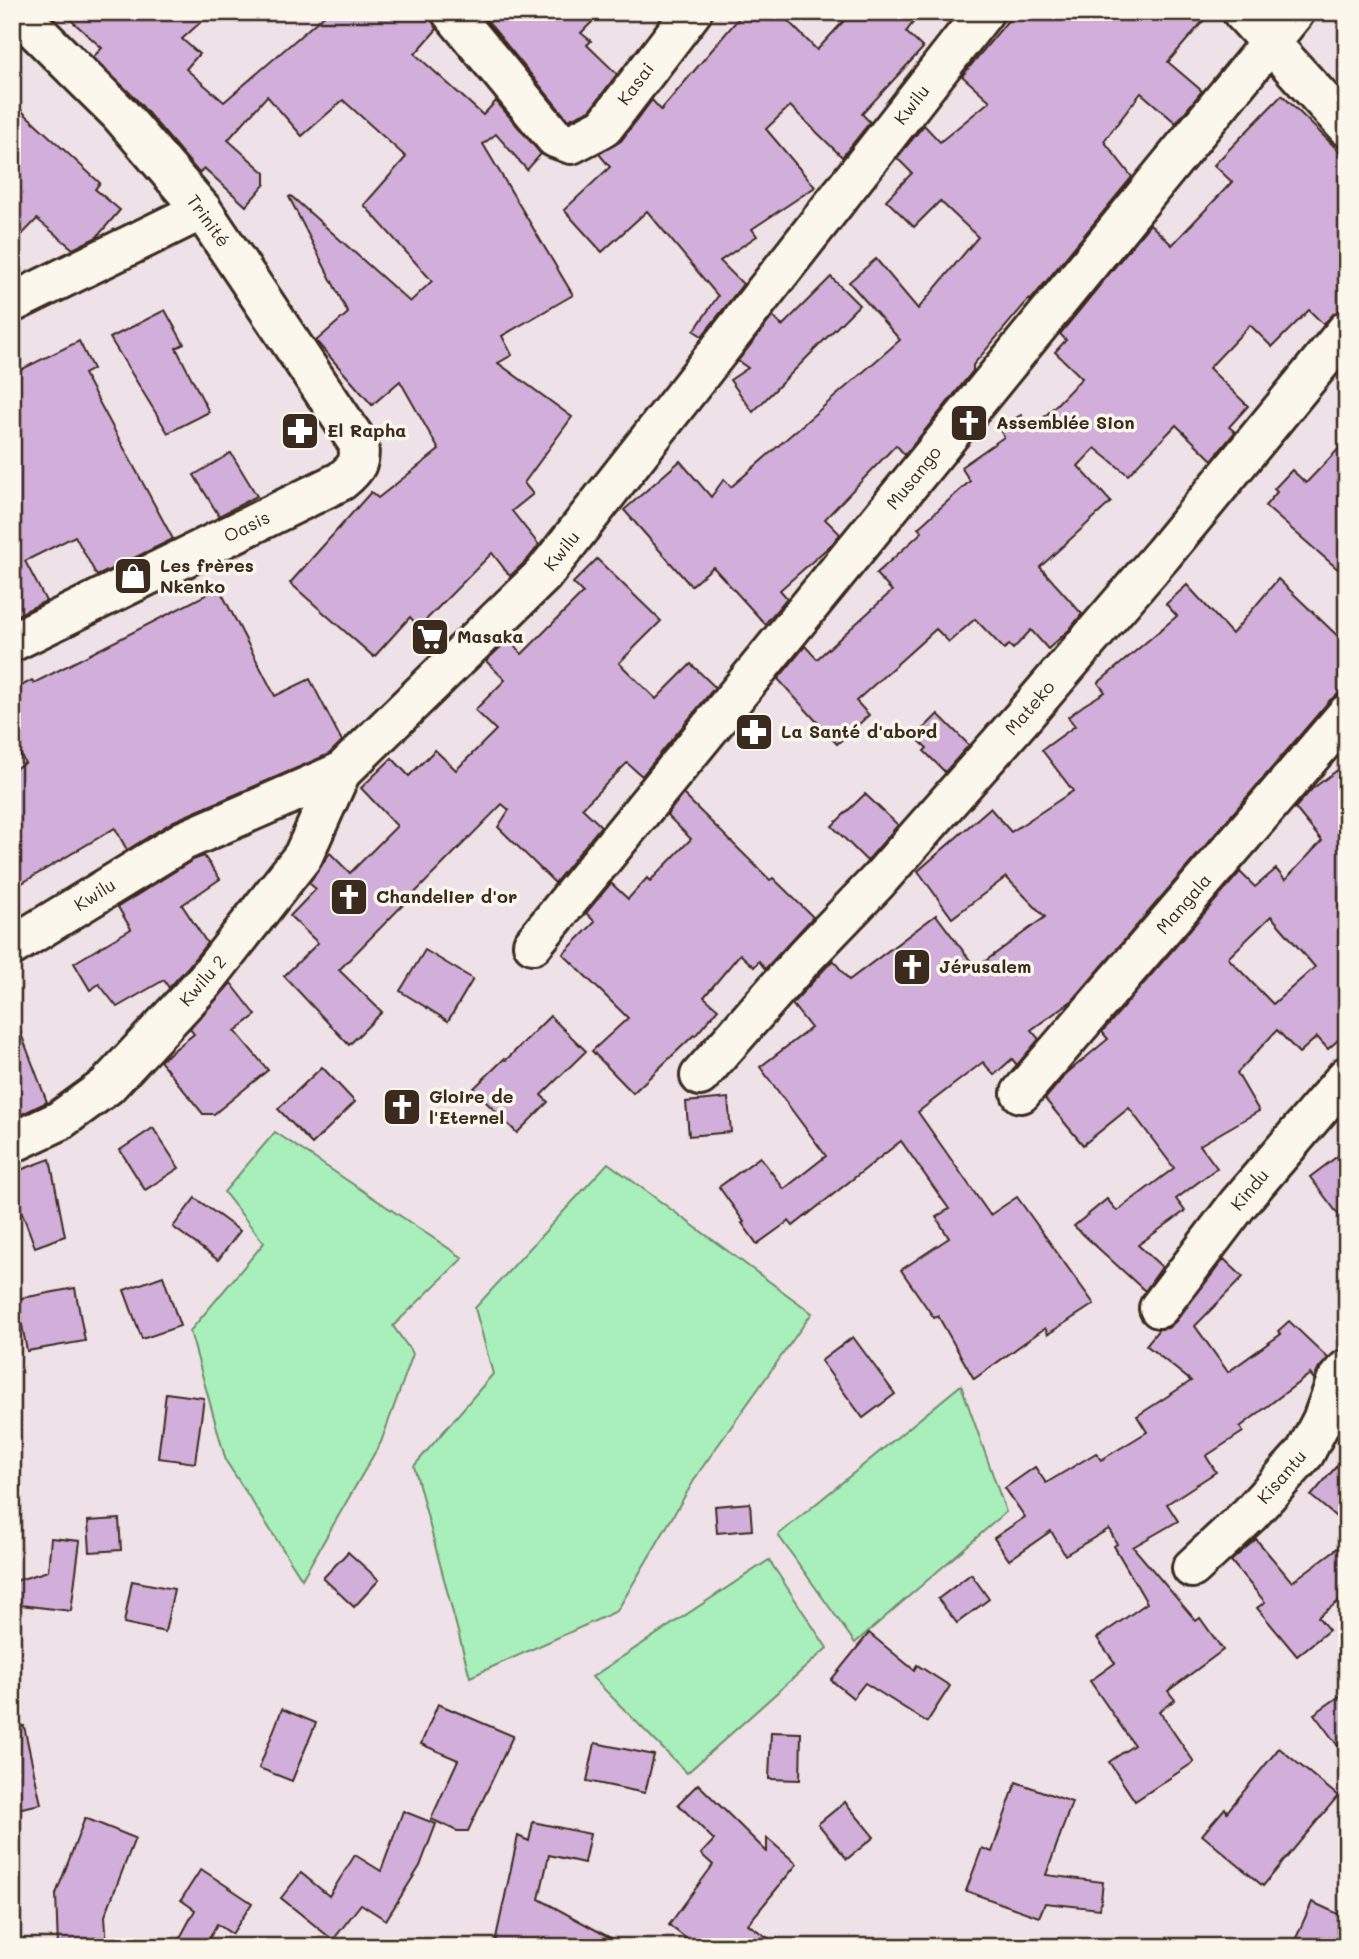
<svg xmlns="http://www.w3.org/2000/svg" width="1359" height="1959" viewBox="0 0 1359 1959" font-family="Mali,sans-serif">
<style>
.green{fill:#a8efbb;stroke:#728c6c;stroke-width:2}
.building{fill:#d1afda;stroke:#3b2a1e;stroke-width:2;fill-rule:evenodd}
.lines{fill:none;stroke-linecap:round;stroke-linejoin:round}
.street-casing{stroke:#3b2a1e;stroke-width:44}
.street{stroke:#fbf7ec;stroke-width:38}
.labels{text-anchor:middle;stroke-width:7;stroke-linejoin:round;paint-order:stroke}
.street-label{font-size:18px;fill:#3b2a1e;stroke:#fbf7ec}
.poi-label{font-size:18px;font-weight:bold;fill:#3b2a1e;stroke:#fbf7ec;text-anchor:start}
</style>
<rect width="100%" height="100%" fill="#eee1e7"/>
<filter id="ink" filterUnits="userSpaceOnUse"><feTurbulence type="fractalNoise" baseFrequency=".0143" numOctaves="2"/><feDisplacementMap in="SourceGraphic" scale="14" xChannelSelector="R" yChannelSelector="G"/><feConvolveMatrix kernelMatrix="1 2 1 2 8 2 1 2 1" color-interpolation-filters="sRGB"/></filter>
<g filter="url(#ink)">
<g class="green">
<polygon points="275,1132 463,1258 393,1326 413,1354 381,1442 302,1579 226,1461 190,1331 264,1243 224,1192"/>
<polygon points="608,1163 812,1313 699,1472 617,1611 470,1677 414,1466 493,1374 475,1308"/>
<polygon points="961,1385 1006,1512 855,1643 778,1535"/>
<polygon points="769,1560 827,1648 687,1773 592,1677"/>
</g>
<g class="building">
<polygon points="62,12 212,12 182,39 199,54 186,69 224,102 328,12 430,12 430,16 437,29 415,54 483,115 496,101 541,154 527,170 496,134 483,144 573,295 502,336 512,355 498,363 572,417 524,483 533,494 512,511 539,545 527,560 510,576 492,553 419,627 410,617 374,657 290,583 371,492 378,498 439,450 400,381 372,405 316,341 348,313 289,197 291,196 410,302 432,281 364,205 406,157 343,100 302,136 267,96 228,140 265,173 265,184 246,206 204,168 199,173 136,99 93,57 102,48"/>
<polygon points="480,12 602,12 581,33 591,41 587,45 617,74 590,110 568,120"/>
<polygon points="744,12 779,12 817,50 852,12 921,12 906,32 923,48 862,114 870,122 842,157 790,106 766,129 815,187 752,229 757,236 720,261 743,284 702,336 694,331 718,296 647,211 602,252 564,210 610,167 599,154 621,141 652,100 661,110"/>
<polygon points="1015,12 1211,12 1168,62 1202,91 1176,123 1141,93 1104,141 1132,177 1030,301 1029,299 973,365 973,371 905,455 896,445 825,519 840,534 832,544 780,590 787,598 765,624 713,567 691,586 624,510 680,461 711,497 724,479 731,487 900,340 849,282 876,259 918,309 978,237 940,201 914,227 886,200 912,173 897,158 924,125 940,142 990,101 962,76"/>
<polygon points="1282,95 1347,159 1347,309 1339,310 1323,324 1309,310 1272,347 1250,325 1209,368 1248,406 1229,427 1235,432 1212,460 1176,425 1128,475 1095,448 1078,466 1111,502 1040,567 1082,614 1069,630 1048,649 1031,630 1013,649 1009,645 1004,649 975,619 949,642 936,629 856,701 869,715 837,744 778,679 805,646 817,659 892,591 876,574 922,532 918,528 970,481 961,467 1004,437 999,428 1021,415 1031,431 1082,378 1055,352 1066,340 1060,334 1150,224 1172,245 1232,182 1214,165"/>
<polygon points="12,102 100,183 95,189 120,210 97,237 73,249 37,219 12,245"/>
<polygon points="831,277 859,305 753,412 730,380 748,368 738,361 773,316 782,326"/>
<polygon points="165,310 184,344 176,348 209,412 168,433 110,338"/>
<polygon points="79,341 93,369 84,374 173,539 97,576 75,536 25,561 46,601 13,617 12,374"/>
<polygon points="1347,440 1347,577 1265,506 1277,492 1274,489 1292,470 1306,483"/>
<polygon points="231,453 257,496 219,516 194,475"/>
<polygon points="597,559 661,621 619,663 656,699 691,664 715,687 642,776 627,763 582,808 601,826 555,883 498,827 509,810 502,804 339,970 382,1012 349,1045 284,976 318,943 290,916 316,889 309,883 330,853 350,873 397,826 361,788 392,758 409,776 435,750 456,770 496,730 475,710 505,680 486,661 508,640 522,654 583,593 573,583"/>
<polygon points="1278,579 1347,645 1347,693 1339,694 1330,700 1073,1000 1031,1030 1039,1039 1017,1065 1012,1059 994,1075 983,1062 918,1112 990,1215 1017,1197 1094,1304 1048,1334 1045,1328 974,1379 938,1316 934,1318 901,1270 949,1238 936,1217 949,1209 901,1141 793,1226 789,1221 757,1244 742,1223 744,1222 719,1187 760,1157 784,1189 826,1156 760,1067 811,1028 792,1004 833,960 849,980 936,915 976,968 1045,917 1006,877 952,918 918,871 990,808 1011,832 1073,791 1042,750 1075,726 1068,717 1084,705 1105,692 1098,683 1177,616 1166,604 1187,585 1232,634"/>
<polygon points="219,588 275,696 310,679 342,741 329,754 174,821 127,850 115,828 12,889 12,770 25,763 12,738 12,691 32,680 34,683"/>
<polygon points="938,714 969,745 945,772 924,751 927,748 915,737"/>
<path d="M1347 763V1032L1328 1049 1317 1037 1299 1053 1277 1030 1237 1073 1259 1111 1200 1145 1217 1168 1176 1199 1185 1211 1138 1245 1162 1267 1145 1291 1074 1226 1107 1199 1117 1211 1174 1168 1129 1108 1083 1145 1045 1099 1067 1073 1108 1039 1102 1032 1240 872 1255 887 1276 869 1285 880 1322 841 1295 808 1312 789ZM1271 916 1315 967 1273 1004 1228 958Z"/>
<polygon points="683,794 770,880 773,878 813,917 765,969 759,961 754,967 740,954 704,997 718,1009 695,1036 694,1035 633,1093 592,1051 628,1018 563,954 595,922 586,913 611,883 628,899 647,878 650,881 691,839 667,815"/>
<polygon points="865,794 898,825 867,861 832,826"/>
<polygon points="204,856 220,879 182,905 207,943 187,968 169,988 164,980 117,1007 99,984 90,990 74,963 131,929 118,907 193,860"/>
<polygon points="425,950 473,979 448,1021 400,991"/>
<polygon points="231,983 256,1015 235,1031 268,1070 214,1114 203,1114 160,1061 194,1034 190,1029"/>
<polygon points="550,1016 586,1051 541,1095 548,1102 517,1133 473,1089 504,1059 506,1060"/>
<polygon points="12,1018 15,1018 47,1102 12,1119"/>
<polygon points="322,1067 355,1102 312,1144 278,1109"/>
<polygon points="728,1098 731,1132 689,1136 686,1102"/>
<polygon points="153,1128 179,1168 145,1190 120,1150"/>
<polygon points="1347,1149 1347,1226 1310,1177"/>
<polygon points="50,1159 65,1236 35,1247 12,1186 12,1173"/>
<polygon points="195,1198 240,1231 218,1260 173,1227"/>
<polygon points="1224,1259 1243,1277 1195,1326 1228,1372 1281,1334 1278,1331 1289,1321 1328,1358 1319,1368 1314,1379 1310,1374 1240,1427 1243,1432 1206,1456 1216,1472 1167,1504 1178,1521 1133,1547 1196,1621 1200,1618 1223,1650 1168,1691 1175,1700 1159,1711 1194,1762 1135,1801 1109,1762 1134,1745 1090,1681 1115,1663 1097,1638 1147,1603 1114,1546 1117,1544 1109,1529 1065,1555 1051,1531 1009,1560 994,1538 1025,1517 1005,1488 1035,1467 1046,1483 1096,1453 1101,1460 1147,1432 1137,1416 1191,1381 1146,1345 1159,1329 1168,1328 1176,1321"/>
<polygon points="163,1276 180,1326 142,1339 124,1290"/>
<polygon points="75,1288 85,1341 27,1351 17,1299"/>
<polygon points="853,1337 895,1394 863,1418 821,1361"/>
<polygon points="166,1393 204,1398 195,1463 158,1458"/>
<polygon points="1347,1454 1347,1526 1311,1496"/>
<polygon points="750,1503 752,1530 717,1533 715,1506"/>
<polygon points="119,1519 121,1550 90,1552 88,1521"/>
<polygon points="51,1538 80,1541 71,1611 12,1604 12,1582 48,1571"/>
<polygon points="1256,1539 1292,1582 1347,1541 1347,1595 1318,1617 1329,1630 1297,1656 1257,1608 1265,1602 1231,1561"/>
<polygon points="348,1552 379,1580 354,1607 323,1578"/>
<polygon points="971,1574 989,1599 957,1623 938,1599"/>
<polygon points="132,1581 174,1589 165,1632 124,1623"/>
<polygon points="869,1633 914,1670 917,1665 950,1686 927,1722 865,1683 853,1698 831,1680"/>
<polygon points="1347,1691 1347,1758 1314,1714"/>
<polygon points="438,1704 513,1736 468,1831 457,1831 431,1819 458,1760 421,1744"/>
<polygon points="282,1709 316,1723 292,1781 259,1768"/>
<polygon points="24,1726 41,1804 12,1810 12,1728"/>
<polygon points="771,1732 801,1733 800,1780 769,1779"/>
<polygon points="595,1743 654,1755 645,1793 587,1781"/>
<polygon points="1279,1748 1338,1796 1263,1886 1202,1835 1225,1808 1227,1812"/>
<polygon points="1016,1782 1072,1802 1046,1875 1103,1882 1100,1909 1045,1903 1039,1917 966,1891 982,1848 992,1852"/>
<polygon points="698,1784 767,1852 767,1838 797,1864 748,1924 781,1947 697,1947 669,1925 713,1865 701,1854 714,1840 678,1804"/>
<polygon points="845,1802 874,1837 847,1859 818,1824"/>
<polygon points="403,1811 436,1824 420,1866 386,1920 361,1904 333,1940 281,1898 301,1873 329,1896 355,1855 381,1871"/>
<polygon points="85,1818 135,1838 105,1916 107,1947 58,1947 56,1894"/>
<polygon points="533,1822 590,1834 584,1863 549,1855 539,1899 627,1947 494,1947 518,1836 529,1841"/>
<polygon points="201,1869 252,1903 232,1934 217,1924 205,1947 175,1947 195,1910 181,1900"/>
<polygon points="1312,1902 1347,1918 1347,1947 1292,1947"/>
</g>
<g class="lines">
<g class="street-casing">
<g id="street">
<polyline points="451,12 555,138 571,144 604,127 692,12"/>
<polyline points="1242,12 1347,127"/>
<polyline points="12,303 202,210"/>
<path d="M12 642 341 481C357 468 361 462 358 443L202 210 119 113 17 12"/>
<polyline points="533,944 1295,12"/>
<polyline points="12,946 183,841 341,772 543,575 984,12"/>
<polyline points="700,1076 804,958 878,881 1022,718 1163,554 1347,330"/>
<polyline points="1021,1093 1347,714"/>
<polyline points="12,1143 59,1121 107,1086 204,982 303,856 341,772"/>
<polyline points="1159,1308 1238,1204 1347,1076"/>
<polyline points="1192,1568 1250,1514 1305,1453 1322,1420 1336,1382 1347,1369"/>
</g>
</g>
<use href="#street" class="street"/>
</g>
</g>
<defs>
<g id="church-square" transform="scale(2.0125)"><rect x="-9" y="-9" width="18" height="18" rx="4" fill="#3b2a1e" stroke="#fbf7ec"/><path d="M-1.2-6h2.4v3.5h3.3v2.4h-3.3V6h-2.4V-.1h-3.3v-2.4h3.3Z" fill="#fff"/></g>
<g id="pharmacy-square" transform="scale(2.0125)"><rect x="-9" y="-9" width="18" height="18" rx="4" fill="#3b2a1e" stroke="#fbf7ec"/><path d="M-2-6h4v4h4v4h-4v4h-4v-4h-4v-4h4Z" fill="#fff"/></g>
<g id="shop-square" transform="scale(2.0125)"><rect x="-9" y="-9" width="18" height="18" rx="4" fill="#3b2a1e" stroke="#fbf7ec"/><path d="M-5-2.5h2.3a2.7 3.5 0 0 1 5.4 0H5L5.5 6h-11ZM-1.5-2.5h3a1.5 2.3 0 0 0-3 0Z" fill="#fff"/></g>
<g id="supermarket-square" transform="scale(2.0125)"><rect x="-9" y="-9" width="18" height="18" rx="4" fill="#3b2a1e" stroke="#fbf7ec"/><path d="M-6-5.5h2.5l.6 2H6L4.5 2H-2.5L-4.4-4H-6ZM-1.5 3.2a1.3 1.3 0 1 0 .1 0ZM3 3.2a1.3 1.3 0 1 0 .1 0Z" fill="#fff"/></g>
</defs>
<g fill-rule="evenodd">
<use href="#church-square" x="969" y="423"/>
<use href="#pharmacy-square" x="300" y="431"/>
<use href="#shop-square" x="133" y="576"/>
<use href="#supermarket-square" x="430" y="637"/>
<use href="#pharmacy-square" x="754" y="732"/>
<use href="#church-square" x="349" y="897"/>
<use href="#church-square" x="912" y="967"/>
<use href="#church-square" x="402" y="1107"/>
</g>
<g class="labels">
<g class="street-label">
<text transform="translate(636 84) rotate(-53)" y="6">Kasai</text>
<text transform="translate(912 105) rotate(-52)" y="6">Kwilu</text>
<text transform="translate(208 221) rotate(54)" y="6">Trinité</text>
<text transform="translate(914 478) rotate(-51)" y="6">Musango</text>
<text transform="translate(247 527) rotate(-26)" y="6">Oasis</text>
<text transform="translate(562 551) rotate(-51)" y="6">Kwilu</text>
<text transform="translate(1030 708) rotate(-49)" y="6">Mateko</text>
<text transform="translate(95 895) rotate(-32)" y="6">Kwilu</text>
<text transform="translate(1184 904) rotate(-49)" y="6">Mangala</text>
<text transform="translate(203 981) rotate(-49)" y="6">Kwilu 2</text>
<text transform="translate(1250 1190) rotate(-50)" y="6">Kindu</text>
<text transform="translate(1282 1477) rotate(-49)" y="6">Kisantu</text>
</g>
<g class="poi-label">
<text x="996" y="429">Assemblée Sion</text>
<text x="327" y="437">El Rapha</text>
<text x="160" y="572">Les frères<tspan x="160" dy="21">Nkenko</tspan></text>
<text x="457" y="643">Masaka</text>
<text x="781" y="738">La Santé d'abord</text>
<text x="376" y="903">Chandelier d'or</text>
<text x="939" y="973">Jérusalem</text>
<text x="429" y="1103">Gloire de<tspan x="429" dy="21">l'Eternel</tspan></text>
</g>
</g>
<rect width="1359" height="1959" fill="none" stroke="#fbf7ec" stroke-width="42"/>
<rect x="21" y="21" width="1317" height="1917" fill="none" stroke="#3b2a1e" stroke-width="2.5" filter="url(#ink)"/>
</svg>
